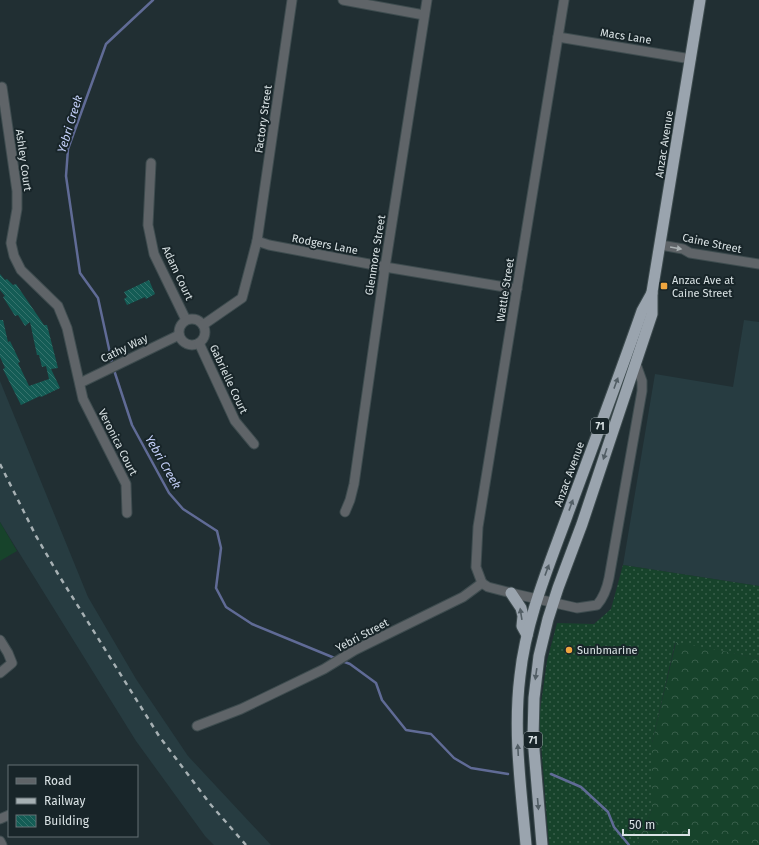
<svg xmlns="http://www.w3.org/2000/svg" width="759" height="845" viewBox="0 0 759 845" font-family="'Fira Sans',sans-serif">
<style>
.built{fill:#273c41}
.grass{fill:url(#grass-dots)}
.forest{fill:url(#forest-crowns)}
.green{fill:#17432b}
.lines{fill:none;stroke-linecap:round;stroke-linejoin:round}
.stream{stroke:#606b96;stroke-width:2.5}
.building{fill:url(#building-back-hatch)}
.minor-casing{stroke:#3e4c4f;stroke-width:11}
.trunk-casing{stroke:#3e4c4f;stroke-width:13}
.minor{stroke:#5f6468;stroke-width:9}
.trunk{stroke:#9aa4ae;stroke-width:11}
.rail{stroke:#a6b0b3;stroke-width:2.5;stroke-dasharray:5 5;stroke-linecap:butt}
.oneway{fill:#a8b0b2}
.oneway2{fill:#525e65}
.poi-dot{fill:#f0a63f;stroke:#182529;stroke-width:1.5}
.labels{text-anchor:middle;stroke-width:4;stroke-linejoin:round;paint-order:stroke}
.shield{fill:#182529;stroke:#9fa9ac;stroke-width:1}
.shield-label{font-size:10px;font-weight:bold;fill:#d9e2e4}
.street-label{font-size:11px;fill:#d9e2e4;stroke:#182529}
.poi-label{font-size:11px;fill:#d9e2e4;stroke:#182529;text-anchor:start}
.water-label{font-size:12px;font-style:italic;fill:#c4d0f9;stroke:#182529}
</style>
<defs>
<pattern id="grass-dots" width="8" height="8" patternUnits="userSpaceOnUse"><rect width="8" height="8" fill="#17432b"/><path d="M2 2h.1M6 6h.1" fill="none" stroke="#385e4a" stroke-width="1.8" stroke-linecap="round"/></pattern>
<pattern id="forest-crowns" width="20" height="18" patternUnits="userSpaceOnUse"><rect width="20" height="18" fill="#17432b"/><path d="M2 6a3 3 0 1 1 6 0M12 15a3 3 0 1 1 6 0" fill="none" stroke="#385e4a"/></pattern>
<pattern id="building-back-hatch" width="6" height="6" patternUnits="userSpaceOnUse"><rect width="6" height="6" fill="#145c55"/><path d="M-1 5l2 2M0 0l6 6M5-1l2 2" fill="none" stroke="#36736d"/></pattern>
</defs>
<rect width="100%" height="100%" fill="#212f33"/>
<g class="built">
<polygon points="744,320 759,322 759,586 623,565 655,374 733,387"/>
<polygon points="0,381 88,597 136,679 188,756 271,845 214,845 205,836 136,741 0,522"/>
</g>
<polygon class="grass" points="623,565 759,586 759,658 675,643 652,743 652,809 637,845 549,845 539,718 547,661 557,623 594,624 611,609"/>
<polygon class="forest" points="676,642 759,658 759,845 637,845 652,809 652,743"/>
<polygon class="green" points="0,522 17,551 0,561"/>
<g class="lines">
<g class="stream">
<polyline points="153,0 106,44 68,149 66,176 80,273 98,298 113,367 132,425 169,493 183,509 217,531 221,548 216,588 226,607 252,624 337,659"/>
<polyline points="342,661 350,664 376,683 382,700 406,730 431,734 454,758 471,768 508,774"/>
<polyline points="551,774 581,787 608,812 614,827 629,845"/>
</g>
</g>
<g class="building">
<polygon points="0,274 5,280 7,279 13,285 16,284 44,325 47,325 58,368 51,369 60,388 41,397 40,396 21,405 3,369 5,368 0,357 0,320 3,320 8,342 10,341 20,362 18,363 29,386 49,379 46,366 42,367 39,355 37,355 30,322 25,326 18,315 15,316 3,297 5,296 0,290"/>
<polygon points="149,280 155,294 146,299 145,297 127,305 124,299 127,297 124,292"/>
</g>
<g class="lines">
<g class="minor-casing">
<g id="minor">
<polyline points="343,0 424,15"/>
<polyline points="558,37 691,59"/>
<polyline points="2,87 17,191 17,209 11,243 14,256 21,270 58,306 67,328 83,399 126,484 127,513"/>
<polyline points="151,163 148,225 154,254 186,320"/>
<polyline points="257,241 269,245 385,267 517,289"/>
<polyline points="661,245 683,249 690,253 759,264"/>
<circle cx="192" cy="332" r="13"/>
<polyline points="203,325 242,298 257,241 292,0"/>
<polyline points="199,343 235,421 254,444"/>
<polyline points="80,383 179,335"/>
<polyline points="345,512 350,500 354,484 385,267 427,0"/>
<polyline points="482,583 476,567 478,527 564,0"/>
<path d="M482 583 488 587 511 593 577 608 597 605C604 597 607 588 609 578L642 391V381L636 364"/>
<polyline points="0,640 8,653 12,663 0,673"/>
<polyline points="197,726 241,709 324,669 355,650 463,597 482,583"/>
<polyline points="0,819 9,815"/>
<polyline points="0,841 2,845"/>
</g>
</g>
<g class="trunk-casing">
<g id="trunk">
<polyline points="511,593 521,608 523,616 522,626 527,635"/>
<path d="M526 845C521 789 513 732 520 676 526 620 548 568 567 516 592 448 618 380 642 311L652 293"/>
<polyline points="542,845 533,738 534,698 539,656 548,619 558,588 582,524 652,314 652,292 700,0"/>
</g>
</g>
<use href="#minor" class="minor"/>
<use href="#trunk" class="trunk"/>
<polyline class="rail" points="0,464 36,536 58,574 159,736 211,805 246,845"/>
</g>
<defs><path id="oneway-solid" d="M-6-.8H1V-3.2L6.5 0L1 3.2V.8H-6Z"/></defs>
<use class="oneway" href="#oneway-solid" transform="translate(676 248) rotate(10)"/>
<g class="oneway2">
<use href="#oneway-solid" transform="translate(616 383) rotate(-70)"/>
<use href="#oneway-solid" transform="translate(605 454) rotate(108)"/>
<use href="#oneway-solid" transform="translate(571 505) rotate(-70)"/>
<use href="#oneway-solid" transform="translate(547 570) rotate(-70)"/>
<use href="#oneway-solid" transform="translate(521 614) rotate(-99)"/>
<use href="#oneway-solid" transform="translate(536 674) rotate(98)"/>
<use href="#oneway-solid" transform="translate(518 750) rotate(-93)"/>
<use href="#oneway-solid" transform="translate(538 804) rotate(85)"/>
</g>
<g class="poi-dot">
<rect x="660" y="282" width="8" height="8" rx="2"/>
<circle cx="569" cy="650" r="4"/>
</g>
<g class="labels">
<g class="shield">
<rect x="591" y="418" width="18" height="16" rx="3"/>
<rect x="524" y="732" width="18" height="16" rx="3"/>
</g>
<g class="shield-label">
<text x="600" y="430">71</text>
<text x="533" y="744">71</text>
</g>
<g class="street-label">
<text transform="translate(626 36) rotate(9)" y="4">Macs Lane</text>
<text transform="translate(263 119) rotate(-82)" y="4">Factory Street</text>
<text transform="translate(664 144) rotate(-81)" y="4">Anzac Avenue</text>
<text transform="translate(24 160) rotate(82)" y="4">Ashley Court</text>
<text transform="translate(712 243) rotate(12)" y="4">Caine Street</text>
<text transform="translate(325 244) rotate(11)" y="4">Rodgers Lane</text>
<text transform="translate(375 255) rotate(-81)" y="4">Glenmore Street</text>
<text transform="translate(178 273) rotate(65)" y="4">Adam Court</text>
<text transform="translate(505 290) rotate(-81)" y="4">Wattle Street</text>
<text transform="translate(124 348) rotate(-26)" y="4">Cathy Way</text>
<text transform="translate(229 379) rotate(65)" y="4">Gabrielle Court</text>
<text transform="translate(118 442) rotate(63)" y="4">Veronica Court</text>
<text transform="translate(569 474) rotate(-70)" y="4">Anzac Avenue</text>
<text transform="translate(362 635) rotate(-28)" y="4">Yebri Street</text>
</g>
<g class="poi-label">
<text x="672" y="284">Anzac Ave at<tspan x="672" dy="13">Caine Street</tspan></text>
<text x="577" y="654">Sunbmarine</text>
</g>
<g class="water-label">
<text transform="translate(70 124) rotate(-73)" y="4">Yebri Creek</text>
<text transform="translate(163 462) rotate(60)" y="4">Yebri Creek</text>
</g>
</g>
<rect x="8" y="765" width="130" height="72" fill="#182529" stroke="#657174"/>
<rect x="16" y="778" width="20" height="6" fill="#5f6468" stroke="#657174"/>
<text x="44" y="785" font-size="12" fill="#d9e2e4">Road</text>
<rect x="16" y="798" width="20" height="6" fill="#a6b0b3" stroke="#657174"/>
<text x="44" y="805" font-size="12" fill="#d9e2e4">Railway</text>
<rect x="16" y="815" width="20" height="12" fill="url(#building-back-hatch)" stroke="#657174"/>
<text x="44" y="825" font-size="12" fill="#d9e2e4">Building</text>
<path d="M623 829v6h66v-6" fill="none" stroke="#d9e2e4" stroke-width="2"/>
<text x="629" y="829" font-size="12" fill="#d9e2e4" stroke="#182529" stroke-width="3" paint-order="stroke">50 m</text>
</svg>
